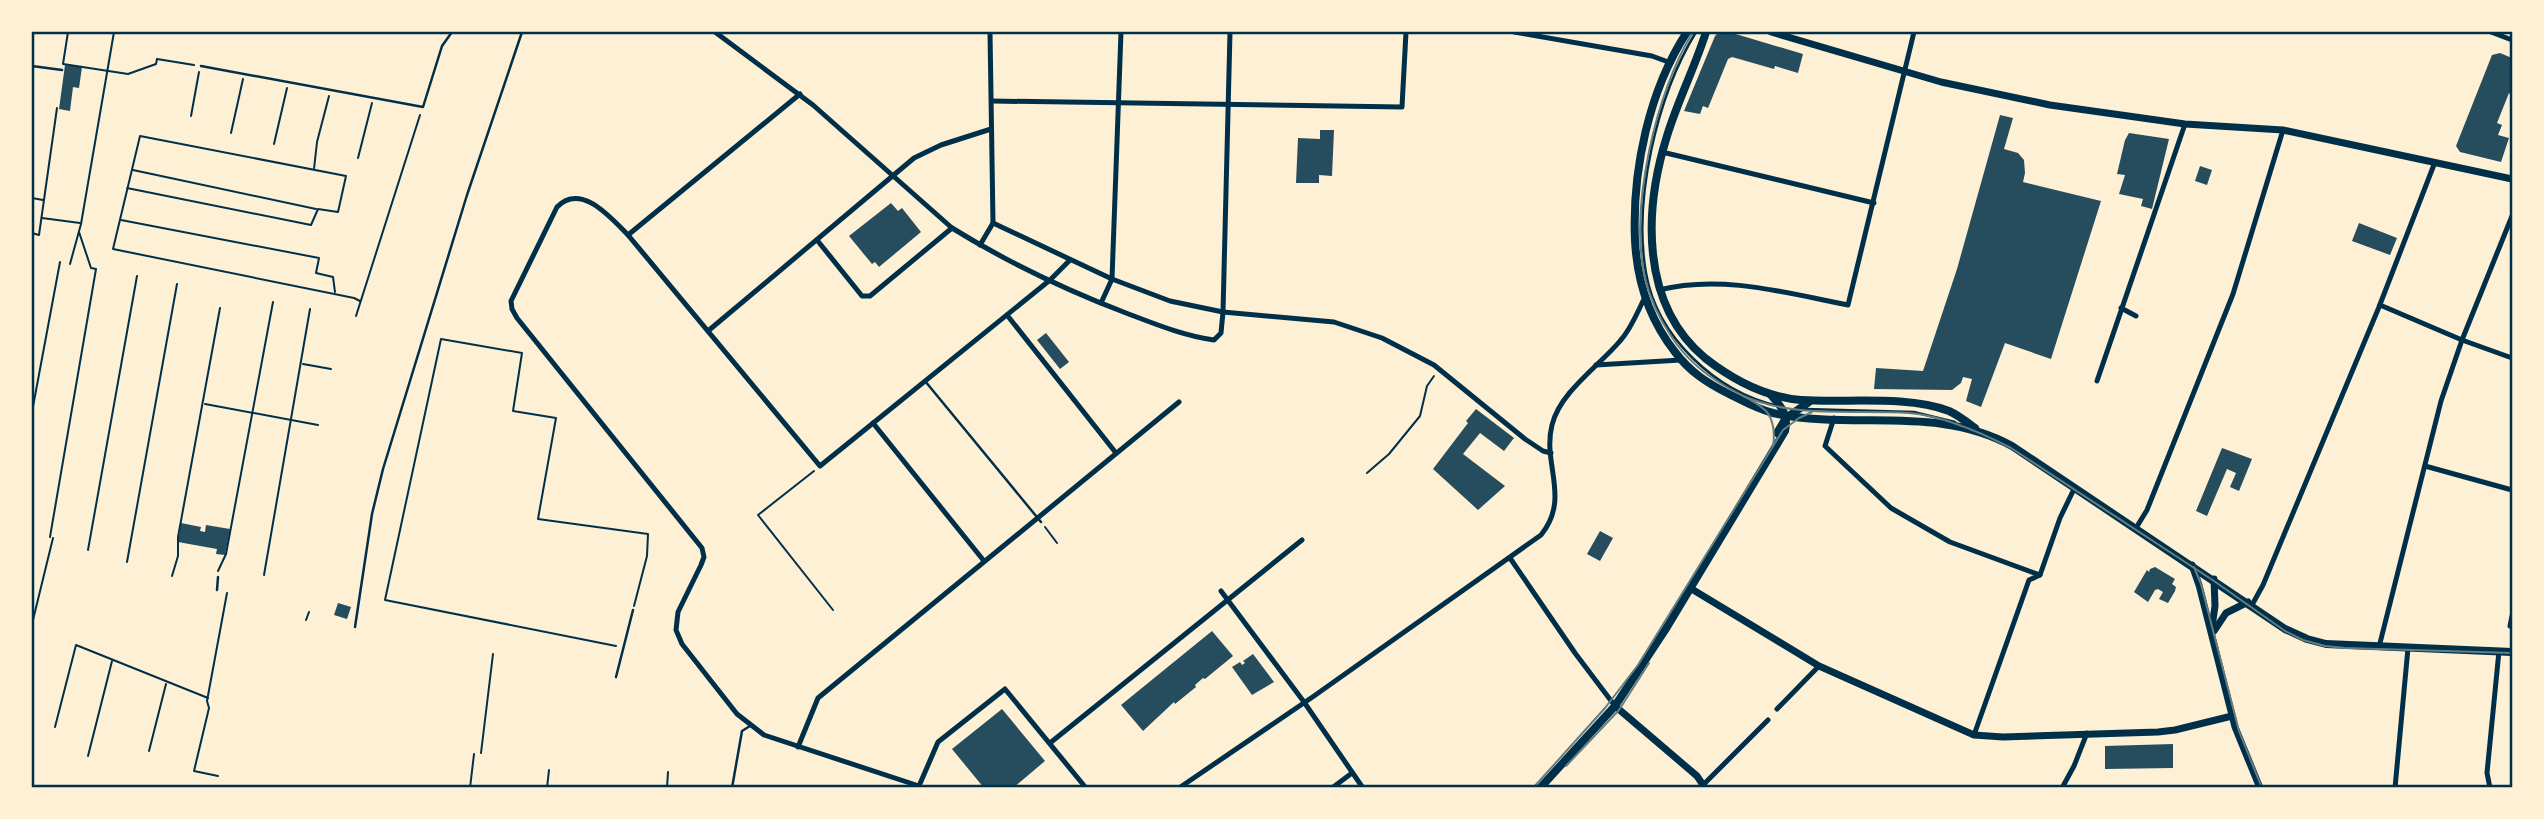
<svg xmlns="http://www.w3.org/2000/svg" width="2544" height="819" viewBox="0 0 2544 819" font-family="'Times New Roman',serif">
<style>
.building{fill:#264d5e}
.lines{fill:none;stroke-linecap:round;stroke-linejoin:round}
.path{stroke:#003049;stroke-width:2}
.service{stroke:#003049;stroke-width:2.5}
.minor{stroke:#003049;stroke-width:5}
.tertiary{stroke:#003049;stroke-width:7}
.secondary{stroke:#003049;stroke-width:8}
.tram{stroke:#657d81;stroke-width:2}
.neatline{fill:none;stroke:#003049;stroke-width:2.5}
</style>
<rect width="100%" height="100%" fill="#fdf0d5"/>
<g class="building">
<polygon points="1719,32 1729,32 1803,54 1798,73 1775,66 1774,69 1732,57 1728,59 1708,108 1703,106 1700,114 1684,111 1715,36"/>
<polygon points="2500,53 2512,58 2512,96 2509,93 2497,123 2502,125 2498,135 2509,138 2501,162 2460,152 2456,146 2492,55"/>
<polygon points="65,65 82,67 79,88 73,87 70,111 59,109"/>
<polygon points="2000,115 2013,118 2004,149 2018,153 2024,160 2025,173 2023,182 2101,201 2051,359 2005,343 1981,407 1966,401 1972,379 1963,377 1961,383 1952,390 1874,389 1876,368 1923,371 1957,269"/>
<polygon points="1320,130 1334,130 1332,176 1319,175 1319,183 1296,183 1298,138 1320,139"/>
<polygon points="2129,133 2169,139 2152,209 2141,206 2143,199 2119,194 2125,175 2117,174 2125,140"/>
<polygon points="2200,166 2212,170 2207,185 2195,181"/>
<polygon points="891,203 898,211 902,208 921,232 879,267 875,262 872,264 849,236"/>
<polygon points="2359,223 2397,238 2390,255 2352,241"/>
<polygon points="1046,333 1069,362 1060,369 1037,340"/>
<polygon points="1476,409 1514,438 1504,451 1480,433 1463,454 1505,486 1478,510 1433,469 1468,423 1466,421"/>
<polygon points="2222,448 2252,459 2239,491 2230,487 2236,473 2227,469 2207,516 2196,511"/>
<polygon points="181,523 201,527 200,531 205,532 206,525 230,529 225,555 216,554 217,549 178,542"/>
<polygon points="1600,531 1613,538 1600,561 1587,554"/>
<polygon points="2155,567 2175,579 2172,584 2176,587 2175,591 2168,603 2159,599 2163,592 2158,589 2155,590 2148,602 2134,592 2147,570 2149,572 2150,569"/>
<polygon points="338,603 351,607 347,619 334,615"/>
<polygon points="1212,631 1233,656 1205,679 1203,678 1195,685 1196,687 1175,704 1174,702 1143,731 1121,705"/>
<polygon points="1253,654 1274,682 1252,695 1232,667 1240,662 1242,665 1245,663 1243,661"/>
<polygon points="1002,709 1045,761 1013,788 984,788 952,749"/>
<polygon points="2173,744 2173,768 2105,769 2105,746"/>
</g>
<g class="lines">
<g class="path">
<polyline points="68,32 63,64 128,74 156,64 157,59 194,65"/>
<polyline points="191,116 199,72"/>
<polyline points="231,133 243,79"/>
<polyline points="274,144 287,88"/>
<polyline points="358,158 372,103"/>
<polyline points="314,169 317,142 329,96"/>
<polyline points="133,170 316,209"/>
<polyline points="127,188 311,225 318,209 338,212 346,176 140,136 113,249 354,298 360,301"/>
<polyline points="32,198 43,200"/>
<polyline points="42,218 80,223"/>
<polyline points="121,220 319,258 316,273 333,277 335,292"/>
<polyline points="32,233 39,235 57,108"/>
<polyline points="70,264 81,224 114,32"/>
<polyline points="356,316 420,115"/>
<polyline points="303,364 331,369"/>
<polyline points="205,404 318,425"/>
<polyline points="32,412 60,262"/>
<polyline points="814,471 758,515 833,610"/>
<polyline points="1367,473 1389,454 1420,416 1427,386 1434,376"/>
<polyline points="1045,527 1057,543"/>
<polyline points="50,537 96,269 91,268 79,232"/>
<polyline points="88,550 137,276"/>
<polyline points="127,562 177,284"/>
<polyline points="218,571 226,554 273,302"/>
<polyline points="264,575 310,309"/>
<polyline points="172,576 178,556 178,537 220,308"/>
<polyline points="306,620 309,612"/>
<polyline points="32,624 53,538"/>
<polyline points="616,646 385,600 441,339 522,353 513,411 556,418 538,519 648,534 647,556 634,606"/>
<polyline points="55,727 76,645 208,698"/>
<polyline points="149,751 166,684"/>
<polyline points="481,753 493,654"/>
<polyline points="88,756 112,661"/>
<polyline points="218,776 194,771 209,708 207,701 227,593"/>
<polyline points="470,788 474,754"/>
<polyline points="547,788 549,770"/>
<polyline points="667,788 668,772"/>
</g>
<g class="service">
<path d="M1696 32C1657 96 1633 199 1646 273 1657 337 1716 392 1778 406"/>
<polyline points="32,66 62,70"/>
<polyline points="201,66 423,107 442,46 452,32"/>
<polyline points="925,381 1041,522"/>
<polyline points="1805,409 1914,412 1955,422"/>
<polyline points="217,590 218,577"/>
<polyline points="355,627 372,514 383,469 467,195 522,32"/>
<polyline points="616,677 633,610"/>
<polyline points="732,788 742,731 750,726"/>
</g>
<g class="minor">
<path d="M715 32 813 105 952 228C1007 262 1066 290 1126 313 1155 324 1184 336 1214 340L1221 333 1223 312 1230 32"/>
<polyline points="1514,32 1652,56 1671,63"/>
<polyline points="2491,32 2512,40"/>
<polyline points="992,101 1402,107 1406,32"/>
<polyline points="1662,152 1874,203"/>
<polyline points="993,223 1112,279 1170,301 1223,312 1334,322 1382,338 1434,365 1525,439 1543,451 1551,453"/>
<polyline points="628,235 800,94"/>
<polyline points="817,240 862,296 870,296 952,228"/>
<polyline points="980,245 993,223 990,32"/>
<path d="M1070 260 1050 280 820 466 628 235C611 218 581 182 557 207L511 301 512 309 517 318 702 548 704 557 701 565 678 612 676 630 682 644 737 714 764 735 919 786 938 742 1005 689 1086 788"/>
<path d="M1659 290C1720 274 1787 293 1848 305L1914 32"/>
<polyline points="1101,303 1112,279 1121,32"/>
<polyline points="2380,305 2462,340 2512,358"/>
<polyline points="2121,308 2136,316"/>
<polyline points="1007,315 1116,453"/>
<polyline points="708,331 914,158 941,145 991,129"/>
<polyline points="1596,365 1681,360"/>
<polyline points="2097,381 2185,124"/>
<polyline points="1834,418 1825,446 1891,508 1950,542 2040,575"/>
<polyline points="873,423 984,561"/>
<polyline points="2425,466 2512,490"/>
<polyline points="2136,528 2147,510 2233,294 2283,130"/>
<polyline points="1510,558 1575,653 1615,706"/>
<polyline points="1221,591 1304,702 1363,788"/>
<polyline points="2252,605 2263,585 2379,307 2435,162"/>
<polyline points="2510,626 2512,616"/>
<polyline points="2379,647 2441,401 2462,340 2512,216"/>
<polyline points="1777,709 1819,666"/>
<polyline points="1974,735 2029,580 2040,575 2060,518 2075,487"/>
<polyline points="1050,743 1302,540"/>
<polyline points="798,747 818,698 1179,402"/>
<polyline points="1703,785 1768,720"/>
<path d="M1179 788 1314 696 1541 535C1571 498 1542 464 1552 425 1560 392 1599 366 1620 341 1631 329 1637 313 1644 299"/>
<polyline points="1332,788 1352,773"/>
<polyline points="2062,788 2074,766 2087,733"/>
<polyline points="2395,788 2408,648"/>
<polyline points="2490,788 2487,773 2499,651"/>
</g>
<g class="tertiary">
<polyline points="1771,32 1941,82 2050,105 2185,124 2283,130 2512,179"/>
<polyline points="2192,565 2199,585 2235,727 2260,788"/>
<polyline points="1690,588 1819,666 1974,735 2003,737 2158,732 2175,730 2232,716"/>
<polyline points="2212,627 2215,606 2214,579"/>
<polyline points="2214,631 2226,613 2248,602"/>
<polyline points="1615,706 1697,776 1705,788"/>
</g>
<g class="secondary">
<path d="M1687 32C1649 90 1632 170 1635 240 1637 282 1649 319 1675 352 1690 372 1707 383 1729 394 1743 401 1757 409 1773 413 1853 431 1936 404 2012 446L2285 629 2307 639 2326 644 2512 652"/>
<path d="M1706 32C1695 67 1678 100 1667 136 1644 209 1640 304 1705 358 1733 380 1765 397 1801 400 1847 403 1906 395 1949 411 1958 415 1967 422 1975 428"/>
<polyline points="1777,433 1786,418 1809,402"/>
<path d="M1540 788 1615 706 1667 627 1785 431C1789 415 1781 406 1771 395"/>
</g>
<g class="tram">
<path d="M1693 32C1656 91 1629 208 1645 278 1650 299 1659 318 1671 336 1684 356 1704 374 1725 386 1738 394 1755 400 1766 411 1774 420 1775 435 1773 446"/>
<path d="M1743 396C1798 419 1851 409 1909 413 1944 416 1980 432 2011 448L2214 581 2285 631 2303 640 2325 646 2345 648 2512 653"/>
<polyline points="2194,567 2201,584 2239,731 2262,788"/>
<polyline points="1566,766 1619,710 1649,663"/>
<polyline points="1533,788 1605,708 1638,665 1783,430 1799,418 1812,412"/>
</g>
</g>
<rect width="2544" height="819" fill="none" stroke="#fdf0d5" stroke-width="66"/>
<rect x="33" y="33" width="2478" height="753" class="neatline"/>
</svg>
